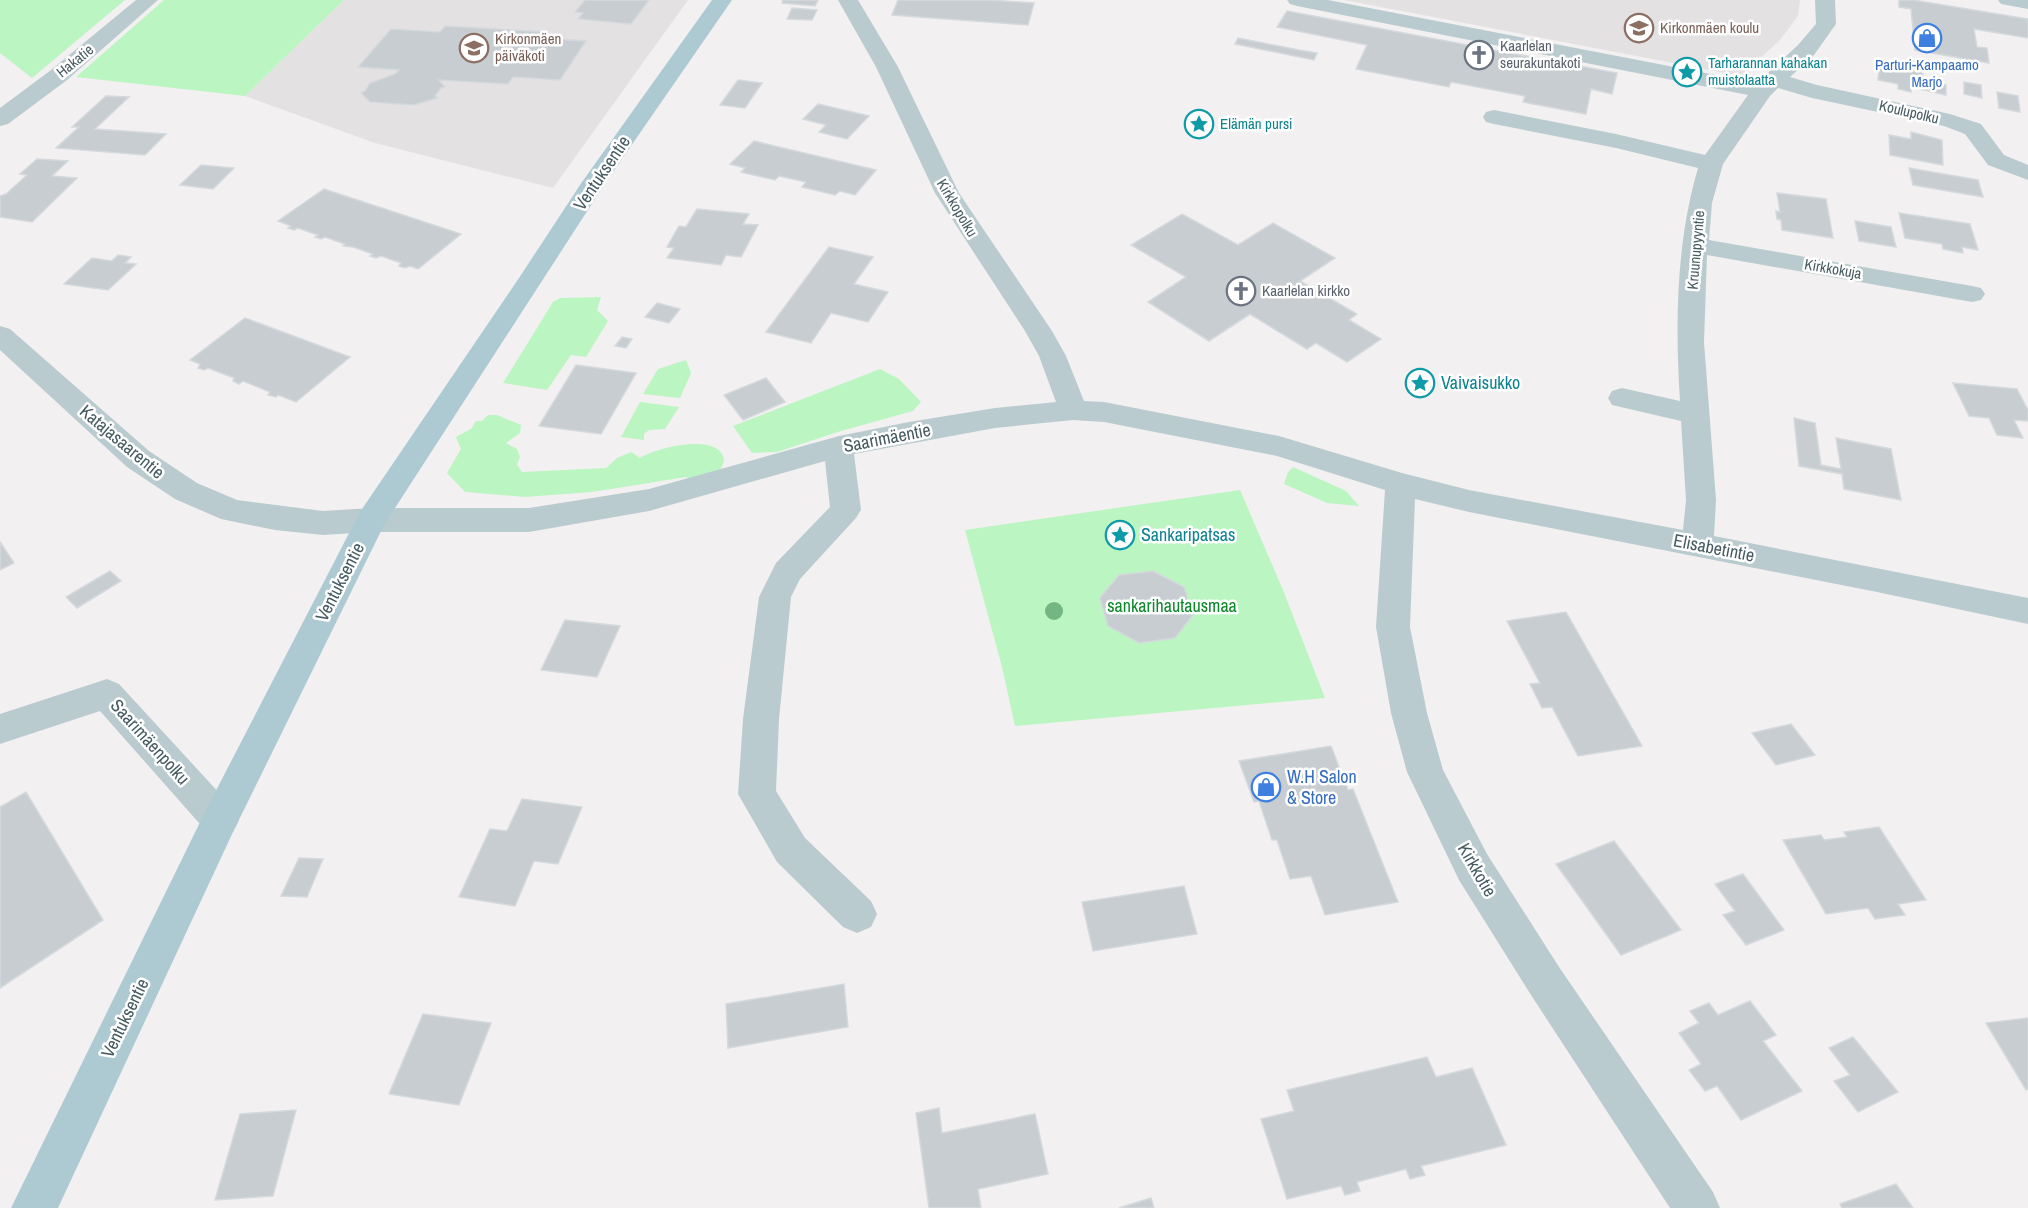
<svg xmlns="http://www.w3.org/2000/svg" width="2028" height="1208" viewBox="0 0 2028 1208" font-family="'Archivo Narrow',sans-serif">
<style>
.education{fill:#e4e1e3}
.green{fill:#bbf5c2}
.building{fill:#c7cdd1;stroke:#d4d9dd;stroke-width:1.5}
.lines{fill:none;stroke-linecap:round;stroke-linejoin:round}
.minor{fill:#bacbcf;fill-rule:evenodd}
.major{fill:#adcad2;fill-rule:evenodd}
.tree{fill:#74b683}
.labels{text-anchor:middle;stroke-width:5;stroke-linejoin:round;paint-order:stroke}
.far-education-label{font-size:15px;fill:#785e54;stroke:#fff;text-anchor:start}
.far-worship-label{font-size:15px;fill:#5b616d;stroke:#fff;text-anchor:start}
.far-street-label{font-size:15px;fill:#465b61;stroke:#fff}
.far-culture-label{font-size:15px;fill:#0d838f;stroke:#fff;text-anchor:start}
.far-shop-label{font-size:15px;fill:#366cbe;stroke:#fff}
.street-label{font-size:18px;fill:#465b61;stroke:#fff}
.culture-label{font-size:18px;fill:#0d838f;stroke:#fff;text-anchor:start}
.park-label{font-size:18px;fill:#0c8729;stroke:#fff}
.shop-label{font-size:18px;fill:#366cbe;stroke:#fff;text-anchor:start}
</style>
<rect width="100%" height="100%" fill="#f3f0f1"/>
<g class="education">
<polygon points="344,0 688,0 553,188 375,143 245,96"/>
<polygon points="1344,0 1800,0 1798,16 1780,40 1741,76"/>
</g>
<g class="green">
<polygon points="0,0 125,0 32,78 0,53"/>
<polygon points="164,0 344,0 245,96 76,77"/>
<polygon points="601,297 597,310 608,321 586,357 571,355 547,390 503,383 553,302 560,298"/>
<polygon points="686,360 691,373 680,398 643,394 658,369"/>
<polygon points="880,369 899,379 921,402 913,411 841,431 777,452 752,453 733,426"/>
<polygon points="640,402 679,407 665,429 649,430 644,434 644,440 621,437"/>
<path d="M488 415H497L521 425 520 433 506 443 517 449 520 457 517 465 522 472 606 468 617 458 631 452 640 458C656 448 718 432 724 459 725 463 720 469 717 475L693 481 686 477 592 492 525 497 465 492 447 473 461 449 456 437 471 429 476 421H482Z"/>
<polygon points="1293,467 1346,491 1359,506 1327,503 1284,484 1288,472"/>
<polygon points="1240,490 1283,590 1325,698 1015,726 1002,667 965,530"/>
</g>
<g class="building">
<polygon points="585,0 649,0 631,24 578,19 583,13 575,12"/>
<polygon points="783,0 818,0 815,6 782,3"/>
<polygon points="898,0 990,0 1034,3 1028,25 892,15"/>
<polygon points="1899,0 1913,0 2028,19 2028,38 1974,29 1977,47 1987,48 1989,63 1915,50 1911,9 1899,7"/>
<polygon points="792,8 817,10 812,20 787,19"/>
<polygon points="1287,11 1617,73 1612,94 1591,89 1586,114 1523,102 1525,96 1451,82 1449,87 1356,69 1367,45 1277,27"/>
<polygon points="445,26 546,32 541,38 586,41 560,80 513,77 508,84 439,80 445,87 441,88 435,96 437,98 414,105 370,102 361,93 365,91 370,83 395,74 399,70 358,67 391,29 440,32"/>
<polygon points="1238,38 1299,50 1317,53 1314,60 1235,44"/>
<polygon points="1880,64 1923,73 1922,80 1946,85 1946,95 1911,87 1911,92 1898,89 1898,84 1878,80"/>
<polygon points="738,80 762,83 745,108 720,105"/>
<polygon points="1964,82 1981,85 1982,98 1964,94"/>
<polygon points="1997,92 2018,96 2020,112 1999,108"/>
<polygon points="106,96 129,97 95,129 166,134 145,155 56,148 79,127 72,127"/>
<polygon points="818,104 869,116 847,139 819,132 826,125 803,119"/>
<polygon points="1911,132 1942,140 1943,165 1890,155 1889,135 1911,139"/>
<polygon points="754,141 876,170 855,195 840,191 835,195 802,187 806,182 779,176 775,180 741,172 745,168 730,164"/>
<polygon points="37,159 68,161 52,176 77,178 32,222 0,217 0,196 6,194 27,175 20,174"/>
<polygon points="201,165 234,168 213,189 180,185"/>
<polygon points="1909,168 1978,180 1983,197 1913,185"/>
<polygon points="324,189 461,234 418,269 410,266 405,268 399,266 401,263 381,256 376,258 370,256 373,254 353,247 343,246 345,244 325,237 321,239 315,237 318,235 298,228 294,230 288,228 291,226 278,221"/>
<polygon points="1777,193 1826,199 1833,238 1782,230 1781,220 1777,219 1776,211 1780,212"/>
<polygon points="697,209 749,214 743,224 758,225 741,257 726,255 721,265 667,258 674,248 667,247 679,226 686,227"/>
<polygon points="1899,213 1970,224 1978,250 1962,247 1963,253 1943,249 1942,244 1905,238"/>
<polygon points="1182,214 1238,245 1273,223 1335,258 1300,281 1357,314 1349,320 1381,339 1347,362 1316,343 1307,349 1250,314 1209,341 1148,302 1186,277 1131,245"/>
<polygon points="1855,221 1891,227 1896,247 1859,241"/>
<polygon points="829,247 873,257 854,284 888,292 868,322 831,313 811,343 766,332"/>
<polygon points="118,255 131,257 125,263 136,264 108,290 64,284 92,258 112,261"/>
<polygon points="657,303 680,309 669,323 645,317"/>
<polygon points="245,318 350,357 296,402 278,395 276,397 268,395 270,392 243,381 239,384 233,381 234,378 208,368 204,370 198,368 200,364 190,360"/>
<polygon points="622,337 632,339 626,348 615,346"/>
<polygon points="576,365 636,373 601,434 539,426"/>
<polygon points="766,378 785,402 743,420 724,395"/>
<polygon points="1953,383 2017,389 2028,410 2028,421 2014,420 2023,438 1997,435 1989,418 1969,416"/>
<polygon points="1794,418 1815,423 1821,465 1841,469 1836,438 1891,449 1901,500 1844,489 1842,474 1799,466"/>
<polygon points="0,542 14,563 0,570"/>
<polygon points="110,571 121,581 77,608 66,597"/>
<polygon points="1153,571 1184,587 1193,615 1175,638 1139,643 1108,626 1100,598 1119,575"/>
<polygon points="1566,612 1642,746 1578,756 1552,707 1542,708 1530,684 1540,683 1507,621"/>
<polygon points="565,620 620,626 597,677 541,670"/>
<polygon points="1791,724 1815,755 1776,765 1752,733"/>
<polygon points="1331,746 1348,790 1353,789 1398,902 1325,915 1311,876 1290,879 1277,840 1272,840 1259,801 1254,802 1239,761"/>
<polygon points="26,792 103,920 0,988 0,807"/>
<polygon points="522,799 582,807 558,864 534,861 515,906 459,897 490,829 507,831"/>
<polygon points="1879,827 1926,900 1898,904 1905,915 1875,919 1868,908 1826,914 1783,840 1821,835 1824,840 1847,837 1844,832"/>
<polygon points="1614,841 1681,930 1621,955 1556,864"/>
<polygon points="299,858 323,859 307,897 281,896"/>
<polygon points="1743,874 1784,930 1746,945 1723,915 1735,911 1715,884"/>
<polygon points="1184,886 1197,934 1093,951 1082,902"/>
<polygon points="844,984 848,1027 728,1048 726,1004"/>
<polygon points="1750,1001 1776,1035 1763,1041 1802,1091 1741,1120 1717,1086 1705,1091 1689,1070 1701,1064 1679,1033 1699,1023 1690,1011 1709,1003 1718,1015"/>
<polygon points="423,1014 491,1023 459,1105 389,1094"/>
<polygon points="2028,1018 2028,1089 2026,1090 1986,1023"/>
<polygon points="1853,1037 1898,1092 1858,1112 1834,1081 1850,1075 1829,1048"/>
<polygon points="1427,1057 1436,1077 1472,1068 1506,1145 1421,1166 1425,1175 1410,1179 1406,1169 1357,1182 1360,1191 1345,1195 1341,1186 1287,1199 1261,1119 1294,1111 1287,1090"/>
<polygon points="939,1108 942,1133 1035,1114 1048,1174 978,1189 981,1208 929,1208 916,1113"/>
<polygon points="296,1110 273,1196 215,1200 240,1114"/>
<polygon points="1896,1184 1913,1208 1842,1208 1840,1204"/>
<polygon points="1151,1198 1154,1208 1119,1208"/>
</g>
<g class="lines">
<g class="minor">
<polygon points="136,0 158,0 67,80 8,124 0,126 0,108 51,70"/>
<path d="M838 0H858L898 67 959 193 1052 331 1066 356 1084 401 1104 402 1279 436 1402 473 1469 490 1683 530 1686 500 1681 421 1612 405 1608 398 1612 391 1622 388 1680 401C1675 322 1676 244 1698 168L1616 148 1494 124 1486 122 1483 117 1486 112 1494 110 1616 134 1705 155 1748 95 1297 6 1290 4 1287 0H1328L1757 83 1798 45 1816 24 1815 0H1835L1836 24 1814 55 1790 77 1817 85 1950 114 1981 124 2004 155 2028 165V180L1988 165 1965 134 1944 126 1812 98 1778 88 1770 96 1723 164 1712 203 1709 240 1972 286 1981 288 1985 294 1981 300 1972 302 1707 255 1704 342 1716 500 1714 536 2028 598V624L1877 592 1469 512 1415 499 1410 627 1427 713 1443 770 1487 854 1559 967 1713 1192 1720 1208H1670L1531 995 1459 880 1407 772 1391 713 1376 627 1385 490 1277 456 1104 422 1073 420 995 428 854 454 861 510 856 518 800 579 791 597 779 719 776 791 805 838 871 901 877 914 871 927 857 933 843 927 777 862 738 794 743 719 759 597 776 563 830 507 825 461 649 511 529 532H371L323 535 275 530 221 519 175 499 127 467 0 350V326L10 329 149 451 197 483 237 500 323 511 371 508H529L649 489 839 436 909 422 995 408 1056 402 1039 356 1025 331 935 193 876 67Z"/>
<polygon points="1998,0 2028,0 2028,9 2001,4"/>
<polygon points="107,679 119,684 233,808 239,820 233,832 220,837 207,832 100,711 0,744 0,714"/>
</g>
<polygon class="major" points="712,0 732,0 606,182 384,525 233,832 58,1208 11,1208 207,808 360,512 519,278 582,182"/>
</g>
<circle class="tree" cx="1054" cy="611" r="9"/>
<defs>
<g id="school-ring" transform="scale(1.5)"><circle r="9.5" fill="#fff" stroke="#8d6e63" stroke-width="1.5"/><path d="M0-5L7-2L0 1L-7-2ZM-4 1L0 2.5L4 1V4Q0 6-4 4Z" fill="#8d6e63"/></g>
<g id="shop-ring" transform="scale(1.5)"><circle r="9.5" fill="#fff" stroke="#3f7fe0" stroke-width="1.5"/><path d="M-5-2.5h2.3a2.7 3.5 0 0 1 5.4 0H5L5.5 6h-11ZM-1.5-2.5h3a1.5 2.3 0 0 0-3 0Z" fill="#3f7fe0"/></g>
<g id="church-ring" transform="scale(1.5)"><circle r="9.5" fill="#fff" stroke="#6b7280" stroke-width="1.5"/><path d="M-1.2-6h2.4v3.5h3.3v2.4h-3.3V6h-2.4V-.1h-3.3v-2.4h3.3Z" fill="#6b7280"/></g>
<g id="sight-ring" transform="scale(1.5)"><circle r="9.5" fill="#fff" stroke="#0f9aa8" stroke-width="1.5"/><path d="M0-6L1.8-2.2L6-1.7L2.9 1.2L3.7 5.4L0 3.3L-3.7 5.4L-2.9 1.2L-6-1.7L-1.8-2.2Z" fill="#0f9aa8"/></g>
</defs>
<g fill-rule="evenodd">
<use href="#school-ring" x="1639" y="28"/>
<use href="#shop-ring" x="1927" y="38"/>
<use href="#school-ring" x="474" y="48"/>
<use href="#church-ring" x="1479" y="55"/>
<use href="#sight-ring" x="1687" y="72"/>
<use href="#sight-ring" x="1199" y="124"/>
<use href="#church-ring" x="1241" y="291"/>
<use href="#sight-ring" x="1420" y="383"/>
<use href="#sight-ring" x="1120" y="535"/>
<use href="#shop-ring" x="1266" y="787"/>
</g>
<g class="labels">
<g class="far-education-label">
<text x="1660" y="33">Kirkonmäen koulu</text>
<text x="495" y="44">Kirkonmäen<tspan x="495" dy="17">päiväkoti</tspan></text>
</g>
<g class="far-worship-label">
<text x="1500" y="51">Kaarlelan<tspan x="1500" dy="17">seurakuntakoti</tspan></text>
<text x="1262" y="296">Kaarlelan kirkko</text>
</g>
<g class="far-street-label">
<text transform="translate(75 61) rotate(-39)" y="5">Hakatie</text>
<text transform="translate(1909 112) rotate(13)" y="5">Koulupolku</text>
<text transform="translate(957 208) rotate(59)" y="5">Kirkkopolku</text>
<text transform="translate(1696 250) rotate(-85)" y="5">Kruunupyyntie</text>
<text transform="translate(1833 269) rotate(10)" y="5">Kirkkokuja</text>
</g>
<g class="far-culture-label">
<text x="1708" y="68">Tarharannan kahakan<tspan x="1708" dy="17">muistolaatta</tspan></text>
<text x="1220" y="129">Elämän pursi</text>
</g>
<g class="far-shop-label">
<text x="1927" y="70">Parturi-Kampaamo<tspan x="1927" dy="17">Marjo</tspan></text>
</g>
<g class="street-label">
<text transform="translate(602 173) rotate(-56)" y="6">Ventuksentie</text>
<text transform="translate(887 438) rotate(-11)" y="6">Saarimäentie</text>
<text transform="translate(122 442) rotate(40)" y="6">Katajasaarentie</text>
<text transform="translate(1714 548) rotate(11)" y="6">Elisabetintie</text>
<text transform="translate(340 582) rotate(-63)" y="6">Ventuksentie</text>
<text transform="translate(150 742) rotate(48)" y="6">Saarimäenpolku</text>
<text transform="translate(1477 870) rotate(60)" y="6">Kirkkotie</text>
<text transform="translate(125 1018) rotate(-64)" y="6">Ventuksentie</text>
</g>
<g class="culture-label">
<text x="1441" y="389">Vaivaisukko</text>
<text x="1141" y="541">Sankaripatsas</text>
</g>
<g class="park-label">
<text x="1172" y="612">sankarihautausmaa</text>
</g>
<g class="shop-label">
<text x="1287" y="783">W.H Salon<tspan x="1287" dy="21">&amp; Store</tspan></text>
</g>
</g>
</svg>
